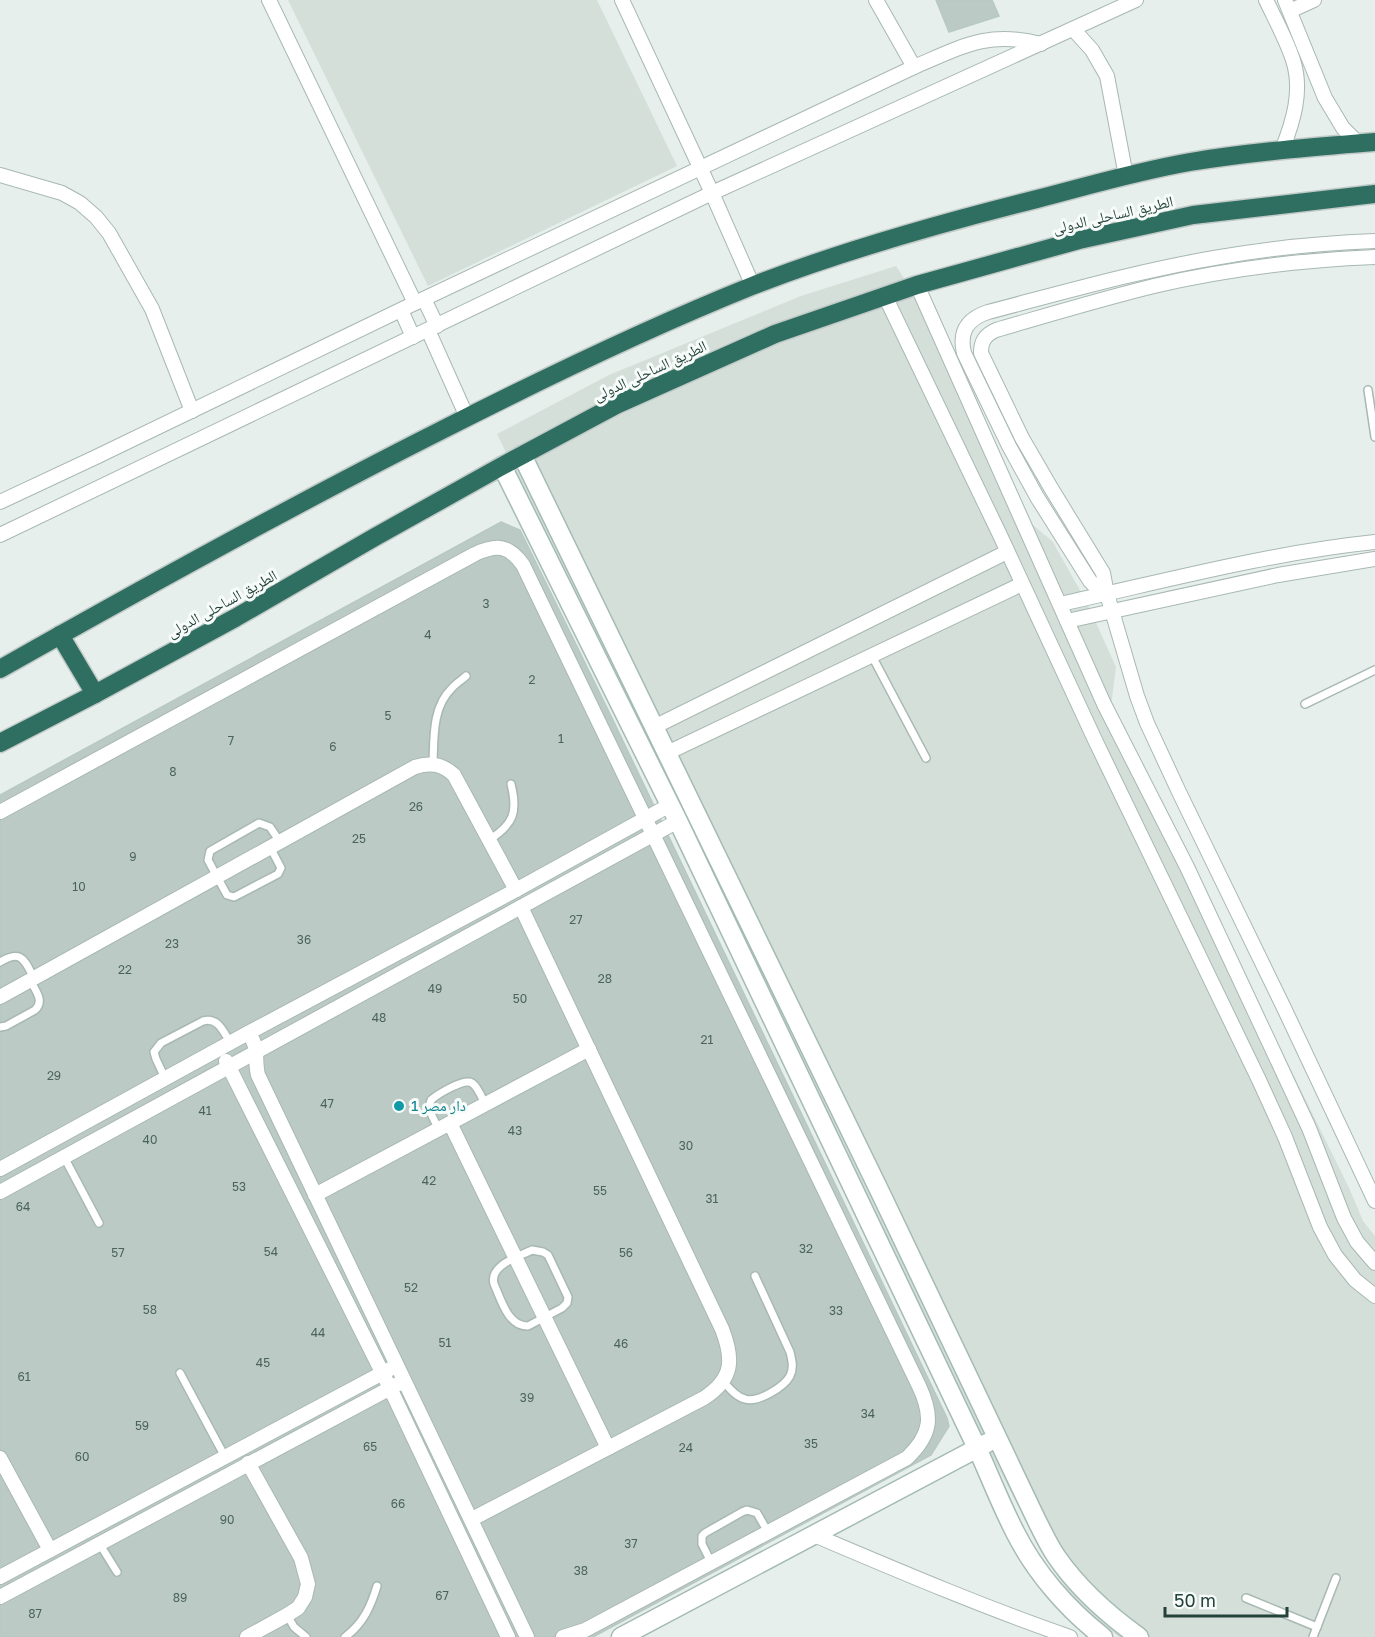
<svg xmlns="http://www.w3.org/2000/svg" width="1375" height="1637" viewBox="0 0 1375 1637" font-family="'Golos Text','Noto Naskh Arabic',sans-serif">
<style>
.built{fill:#d4dfda}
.building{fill:#bbcac4;stroke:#b8c9c2;stroke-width:1.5}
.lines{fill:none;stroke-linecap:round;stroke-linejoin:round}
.lane-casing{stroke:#a8b8b2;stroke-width:10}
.street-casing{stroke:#a8b8b2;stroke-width:16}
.secondary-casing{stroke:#a4bbb3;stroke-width:21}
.highway-casing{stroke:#c2cac8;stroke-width:21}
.lane{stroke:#fff;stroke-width:7}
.street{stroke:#fff;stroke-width:14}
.secondary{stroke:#fff;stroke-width:18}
.highway{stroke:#2f6f62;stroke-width:18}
.culture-dot{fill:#0f9aa8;stroke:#f7fbf9;stroke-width:2}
.labels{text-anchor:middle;stroke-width:6;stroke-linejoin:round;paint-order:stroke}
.number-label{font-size:12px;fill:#4a645c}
.street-label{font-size:15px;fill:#24423a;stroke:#f7fbf9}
.culture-label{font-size:15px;fill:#0d838f;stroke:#f7fbf9;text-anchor:start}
</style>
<rect width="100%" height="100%" fill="#e6efeb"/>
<g class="built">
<polygon points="288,0 597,0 677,166 428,286"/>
<polygon points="896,266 939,331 972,403 1033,525 1053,542 1087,603 1116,667 1111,706 1127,736 1350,1190 1363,1221 1375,1236 1375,1637 1119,1637 1099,1622 1069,1593 1047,1561 994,1460 497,434 609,375 801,296"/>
</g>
<g class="building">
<polygon points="936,0 992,0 999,16 949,32"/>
<polygon points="501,522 520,530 611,716 947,1418 949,1426 931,1455 593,1637 0,1637 0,795"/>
</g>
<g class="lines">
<g class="lane-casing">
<g id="lane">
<polyline points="1368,390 1375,437"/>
<polyline points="872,656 926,758"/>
<polyline points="1305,704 1375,670"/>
<path d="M433 764C434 738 432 707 452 688 456 683 462 680 466 676"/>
<path d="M489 840C514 824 518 812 511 784"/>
<polyline points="270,847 281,868 278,874 234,897 227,895 208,860 210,851 259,823 270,827 280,842"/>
<path d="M0 962C22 949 24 960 34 978"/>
<path d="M0 1027 6 1026 35 1010C45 1001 35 990 30 980"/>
<path d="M165 1078 156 1059 154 1052 161 1043 203 1021C218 1017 223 1031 230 1042"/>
<path d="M439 1129C434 1120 427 1110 431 1100 438 1094 464 1078 472 1083 478 1087 482 1098 485 1104"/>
<polyline points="64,1157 99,1223"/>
<path d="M532 1250 543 1252 548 1255 568 1297 567 1303 562 1308 528 1326C508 1327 501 1299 494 1284 489 1265 518 1257 532 1250Z"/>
<polyline points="180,1373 225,1457"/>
<path d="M723 1381C729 1388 736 1397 745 1399 758 1403 784 1387 790 1376 794 1368 792 1360 790 1352L755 1276"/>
<polyline points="99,1543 117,1572"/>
<polyline points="711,1562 702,1544 702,1536 705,1533 742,1512 747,1510 757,1513 768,1532"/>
<polyline points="1246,1598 1317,1627"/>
<polyline points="287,1615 294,1627 306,1637"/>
<path d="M345 1637C363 1624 371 1606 377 1586"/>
<polyline points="1313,1637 1336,1578"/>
</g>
</g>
<g class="street-casing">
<g id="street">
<polyline points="269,0 415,303"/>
<polyline points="622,0 712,193 753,286"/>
<polyline points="876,0 914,67"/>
<path d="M1266 0C1275 19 1287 41 1293 60 1303 91 1293 122 1282 150"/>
<polyline points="1285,0 1325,98 1343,128 1358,143"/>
<polyline points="1290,11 1314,0"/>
<polyline points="1073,29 1092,50 1107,76 1126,176"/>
<polyline points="0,175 62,193 80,203 96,217 109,233 152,309 192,411"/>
<path d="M1375 257C1301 260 1226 269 1154 286 1101 299 1048 315 996 330 985 335 981 341 981 353L1022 438 1051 488 1103 573 1107 594 1137 696 1147 723 1179 792 1284 1008 1375 1201"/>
<polyline points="917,285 1104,704 1187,867 1282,1070 1309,1128 1344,1218 1357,1242 1375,1263"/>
<polyline points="885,296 999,533 1095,740 1259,1080 1285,1137 1320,1227 1335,1255 1355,1280 1375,1296"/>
<polyline points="424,299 437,326"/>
<polyline points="401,310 413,337"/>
<polyline points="428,330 467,417"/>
<path d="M0 502 96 457 415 303 914 67C961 47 988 30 1041 44"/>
<polyline points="0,535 712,193 1136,0"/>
<path d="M1107 594 1098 589 1090 581 1037 497 1009 446 964 353C959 332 967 319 988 312 1065 292 1141 270 1220 257 1271 248 1323 243 1375 241"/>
<path d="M1060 604C1165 581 1269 553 1375 542"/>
<polyline points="1067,621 1278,575 1375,559"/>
<polyline points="654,727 1007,552"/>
<polyline points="667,753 1022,584"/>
<path d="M0 812 475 554C497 544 509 545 523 565L919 1386C933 1416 932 1434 907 1458L600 1622 585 1630 563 1637"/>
<path d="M0 997 415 767C430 762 442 764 454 775L516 890"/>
<path d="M248 1033C260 1047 254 1059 258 1075L527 1637"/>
<polyline points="226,1061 390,1388 508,1637"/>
<polyline points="450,1123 608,1448"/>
<polyline points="0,1169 248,1033 516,890 670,805"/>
<polyline points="0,1192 678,821"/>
<polyline points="315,1195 589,1049"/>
<polyline points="0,1458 50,1550"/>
<path d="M472 1519 704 1398C733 1379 734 1360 722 1329L521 907"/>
<path d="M814 1535C899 1571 983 1607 1070 1637"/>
<polyline points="0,1577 390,1369"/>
<polyline points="0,1597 398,1384"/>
<polyline points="247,1637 287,1615 298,1608 305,1597 308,1584 301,1558 248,1463"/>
</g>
</g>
<g class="secondary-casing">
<g id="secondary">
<path d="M522 455 882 1196 1036 1519C1042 1531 1048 1544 1056 1556 1078 1588 1107 1614 1139 1637"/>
<path d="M502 466 678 821 977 1448C990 1476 1001 1505 1015 1532 1035 1572 1067 1609 1103 1637"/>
<polyline points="621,1637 987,1443"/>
</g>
</g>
<g class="highway-casing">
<g id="highway">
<polyline points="60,635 95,694"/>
<path d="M0 669C145 587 291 506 440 431 542 379 645 329 752 286 844 250 941 223 1037 199 1087 186 1138 171 1190 162 1251 152 1313 147 1375 142"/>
<polyline points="0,743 95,694 235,618 375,537 502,466 616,405 775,334 917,285 1079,240 1193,215 1375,194"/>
</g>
</g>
<use href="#lane" class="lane"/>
<use href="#street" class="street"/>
<use href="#secondary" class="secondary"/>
<use href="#highway" class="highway"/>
</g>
<circle class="culture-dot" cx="399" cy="1106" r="6"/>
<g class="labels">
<g class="number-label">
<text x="486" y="608">3</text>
<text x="428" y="639">4</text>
<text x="532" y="684">2</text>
<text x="388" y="720">5</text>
<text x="561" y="743">1</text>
<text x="231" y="745">7</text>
<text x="333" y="751">6</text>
<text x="173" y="776">8</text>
<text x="416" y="811">26</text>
<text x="359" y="843">25</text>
<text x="133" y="861">9</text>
<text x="79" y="891">10</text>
<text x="576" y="924">27</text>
<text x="304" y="944">36</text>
<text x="172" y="948">23</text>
<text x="125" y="974">22</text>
<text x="605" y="983">28</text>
<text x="435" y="993">49</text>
<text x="520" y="1003">50</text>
<text x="379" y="1022">48</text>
<text x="707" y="1044">21</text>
<text x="54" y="1080">29</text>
<text x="327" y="1108">47</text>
<text x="205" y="1115">41</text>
<text x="515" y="1135">43</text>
<text x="150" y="1144">40</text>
<text x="686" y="1150">30</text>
<text x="429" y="1185">42</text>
<text x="239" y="1191">53</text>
<text x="600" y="1195">55</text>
<text x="712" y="1203">31</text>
<text x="23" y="1211">64</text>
<text x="806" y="1253">32</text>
<text x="271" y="1256">54</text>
<text x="118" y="1257">57</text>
<text x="626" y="1257">56</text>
<text x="411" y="1292">52</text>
<text x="150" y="1314">58</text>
<text x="836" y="1315">33</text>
<text x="318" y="1337">44</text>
<text x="445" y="1347">51</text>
<text x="621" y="1348">46</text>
<text x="263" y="1367">45</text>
<text x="24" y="1381">61</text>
<text x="527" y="1402">39</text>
<text x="868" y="1418">34</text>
<text x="142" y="1430">59</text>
<text x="811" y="1448">35</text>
<text x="370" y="1451">65</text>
<text x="686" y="1452">24</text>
<text x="82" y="1461">60</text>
<text x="398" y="1508">66</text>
<text x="227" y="1524">90</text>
<text x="631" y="1548">37</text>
<text x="581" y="1575">38</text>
<text x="442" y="1600">67</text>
<text x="180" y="1602">89</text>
<text x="35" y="1618">87</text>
</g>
<g class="street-label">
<text transform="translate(1113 215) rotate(-13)" y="5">الطريق الساحلى الدولى</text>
<text transform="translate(650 371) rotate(-25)" y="5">الطريق الساحلى الدولى</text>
<text transform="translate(222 604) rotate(-29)" y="5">الطريق الساحلى الدولى</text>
</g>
<g class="culture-label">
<text x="411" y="1111">دار مصر 1</text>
</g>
</g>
<path d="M1165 1607v9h122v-9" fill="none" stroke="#24423a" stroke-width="3"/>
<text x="1174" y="1607" font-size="18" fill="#24423a" stroke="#f7fbf9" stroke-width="4.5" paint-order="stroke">50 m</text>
</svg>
